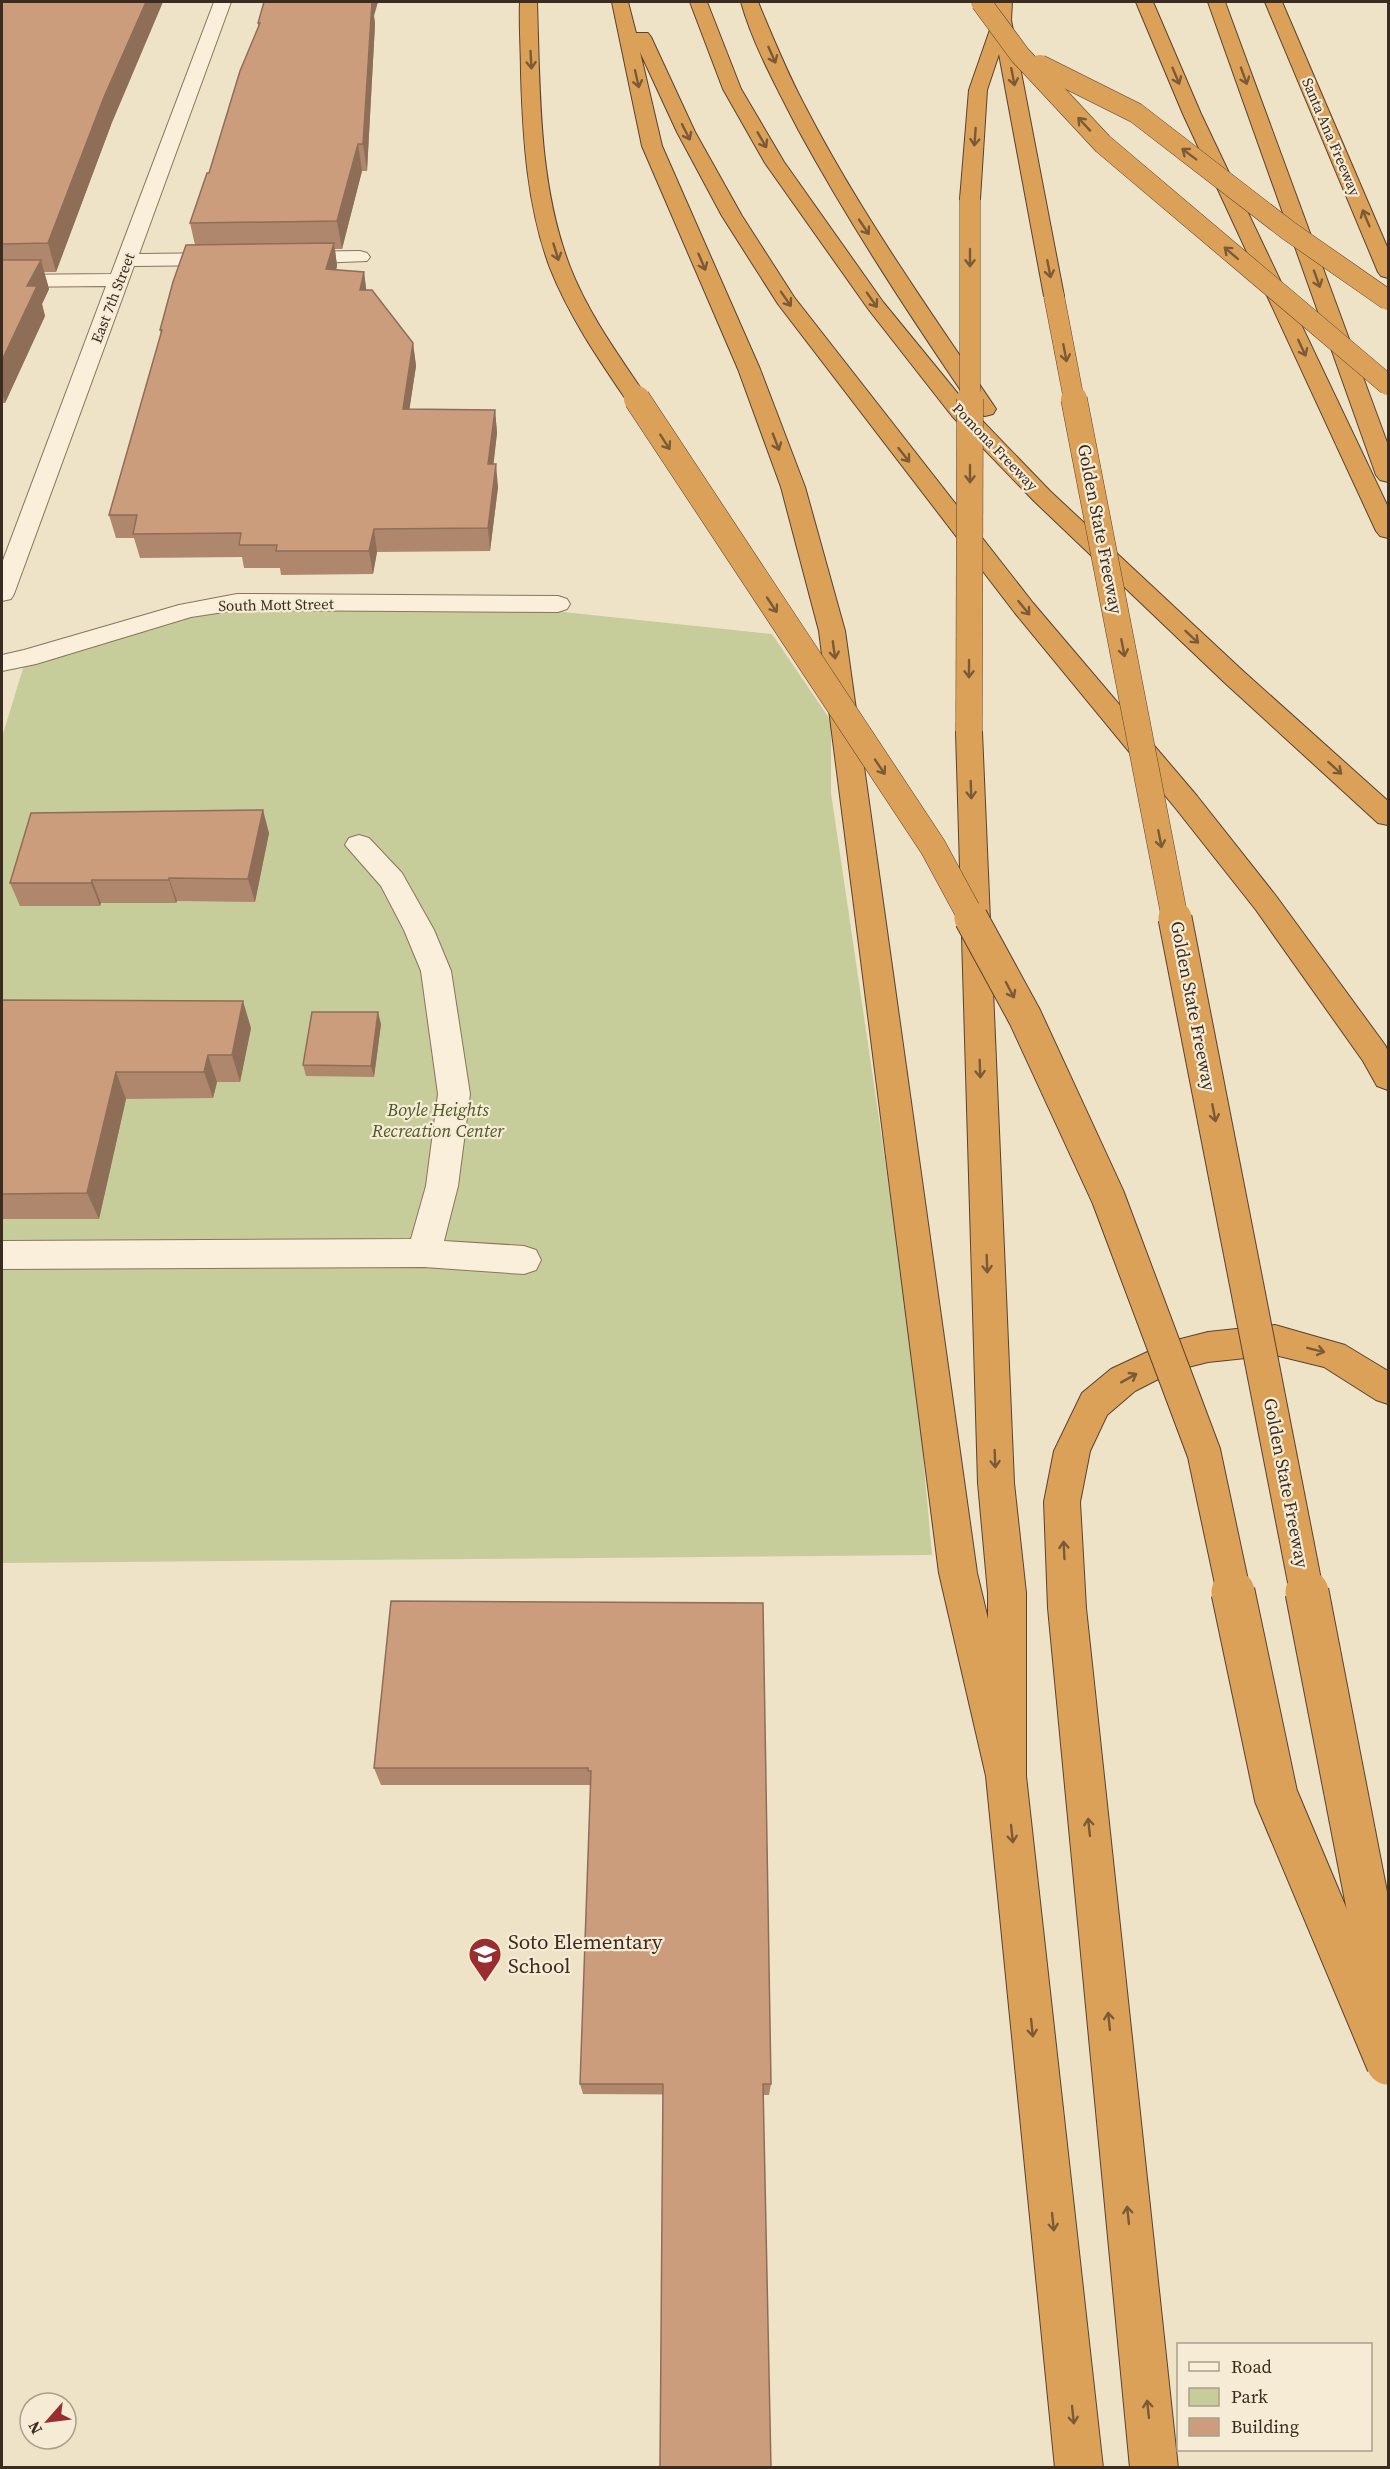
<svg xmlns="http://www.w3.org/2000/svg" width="1390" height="2469" viewBox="0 0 1390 2469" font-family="'Source Serif 4',serif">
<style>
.green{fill:#c7cd9a}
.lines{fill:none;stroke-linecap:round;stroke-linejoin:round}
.service-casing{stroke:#8a745c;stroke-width:2}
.minor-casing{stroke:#8a745c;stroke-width:2}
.motorway-casing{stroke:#584230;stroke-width:2}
.service{fill:#f9efda;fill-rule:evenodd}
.minor{fill:#f9efda;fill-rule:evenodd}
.motorway{fill:#dca159;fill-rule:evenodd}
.motorway-bridge-far3-casing{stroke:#584230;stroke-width:21;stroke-linecap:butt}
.motorway-bridge-far2-casing{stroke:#584230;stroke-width:27;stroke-linecap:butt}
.motorway-bridge-far1-casing{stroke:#584230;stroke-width:35;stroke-linecap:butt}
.motorway-bridge-casing{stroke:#584230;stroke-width:45;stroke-linecap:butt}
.motorway-bridge-far3{stroke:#dca159;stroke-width:20}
.motorway-bridge-far2{stroke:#dca159;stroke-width:26}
.motorway-bridge-far1{stroke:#dca159;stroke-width:33}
.motorway-bridge{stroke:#dca159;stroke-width:43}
.wall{fill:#af876c}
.shaded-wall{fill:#8f6e58}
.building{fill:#cc9d7d;stroke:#8f6e58;stroke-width:1.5}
.oneway{stroke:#7b5b37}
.labels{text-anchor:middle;stroke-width:4.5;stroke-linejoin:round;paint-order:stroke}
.far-street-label{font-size:15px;fill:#3a2c20;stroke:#f6ecd6}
.street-label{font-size:18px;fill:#3a2c20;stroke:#f6ecd6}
.park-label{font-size:18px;font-style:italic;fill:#4b5727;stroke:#f6ecd6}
.near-poi-label{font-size:21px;fill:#3a2c20;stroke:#f6ecd6;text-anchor:start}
</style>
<rect width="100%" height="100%" fill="#eee2c7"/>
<polygon class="green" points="245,608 554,611 772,634 831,721 831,793 914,1356 932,1555 2,1563 2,737 24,665 196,613"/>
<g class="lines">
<g class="service-casing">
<polygon id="service" points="359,835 369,838 402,873 434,930 451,971 470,1094 458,1186 444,1241 524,1246 536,1250 541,1260 536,1270 524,1274 424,1267 2,1269 2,1241 411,1239 426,1186 438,1094 421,971 404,930 381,886 345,845 349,838"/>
</g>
<g class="minor-casing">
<g id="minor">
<polygon points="214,2 231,2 139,254 225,253 232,255 235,259 232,263 225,265 134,266 14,594 11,599 2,601 2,563 106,286 2,287 2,275 111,274"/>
<polygon points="360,251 367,253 370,257 367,261 291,264 284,262 281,258 284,254 291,252"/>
<polygon points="237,594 558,596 567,599 570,604 567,609 558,612 237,610 191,617 36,664 2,671 2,655 24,650 179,605"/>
</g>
</g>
<g class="motorway-casing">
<g id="motorway">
<path d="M520 2H537C540 90 538 184 570 267 588 313 617 353 644 393L641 398 633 400 625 398C597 357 568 314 550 268 527 206 523 139 521 74 521 50 519 25 520 2Z"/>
<polygon points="612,2 628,2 636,33 648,33 651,37 695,132 742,216 794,297 1033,603 1197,796 1276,896 1385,1045 1388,1051 1388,1090 1377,1086 1363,1061 1256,910 1177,810 1015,613 778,304 722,216 677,132 640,52 662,146 760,369 805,487 845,631 977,1573 988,1619 988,1593 978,1483 956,732 960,726 969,723 978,726 982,732 1014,1483 1026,1593 1026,1776 1103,2468 1055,2468 986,1776 939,1573 819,631 781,487 738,369 642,146"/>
<polygon points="690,2 707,2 741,89 784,162 883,302 968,406 1050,491 1243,671 1388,801 1388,825 1378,823 1225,683 1034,501 952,416 869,310 765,163 723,89"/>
<path d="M741 2H758C773 38 788 75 807 110 861 214 930 311 996 409L993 414 985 416 977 414C914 322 852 228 799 131 778 90 753 45 741 2Z"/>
<polygon points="994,2 1012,2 1011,20 1064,296 1061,300 1054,302 1047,300 1044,296 999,54 987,90 980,199 977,203 963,203 960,199 969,90 993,21"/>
<polygon points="1136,2 1153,2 1201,114 1388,507 1388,538 1380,536 1376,531 1183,114"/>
<polygon points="1208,2 1225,2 1388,445 1388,482 1380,480 1376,475"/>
<polygon points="1265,2 1282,2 1388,249 1388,278 1381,276 1378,272"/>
<polygon points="1275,1325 1345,1345 1388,1371 1388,1404 1376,1400 1324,1367 1275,1355 1208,1362 1176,1370 1135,1391 1107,1415 1090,1451 1080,1502 1086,1608 1178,2468 1130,2468 1048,1608 1044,1502 1054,1451 1082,1393 1111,1369 1169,1342 1208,1332"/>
</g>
</g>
<use href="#service" class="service"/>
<use href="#minor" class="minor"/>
<use href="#motorway" class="motorway"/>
<g class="motorway-bridge-far3-casing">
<g id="motorway-bridge-far3">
<polyline points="981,2 1020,55 1103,144 1388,385"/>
<polyline points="1040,65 1136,113 1289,231 1388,300"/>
<polyline points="1054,296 1074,400"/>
<polyline points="633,393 638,400"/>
<polyline points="970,400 970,199"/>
</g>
</g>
<g class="motorway-bridge-far2-casing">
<g id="motorway-bridge-far2">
<polyline points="637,399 933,847 972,919"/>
<polyline points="1074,399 1175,919"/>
<polyline points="969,732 970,399"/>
</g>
</g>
<g class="motorway-bridge-far1-casing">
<g id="motorway-bridge-far1">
<polyline points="971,918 1025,1017 1108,1197 1204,1453 1234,1594"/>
<polyline points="1175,918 1307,1594"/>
</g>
</g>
<g class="motorway-bridge-casing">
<g id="motorway-bridge">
<polyline points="1233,1592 1276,1796 1388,2063"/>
<polyline points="1307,1592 1388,2010"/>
</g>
</g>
<use href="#motorway-bridge-far3" class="motorway-bridge-far3"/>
<use href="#motorway-bridge-far2" class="motorway-bridge-far2"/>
<use href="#motorway-bridge-far1" class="motorway-bridge-far1"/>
<use href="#motorway-bridge" class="motorway-bridge"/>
</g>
<g class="wall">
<polygon points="2,2 111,125 56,272 44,272 49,289 42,304 45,316 5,403 2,403"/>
<polygon points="374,16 375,24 367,171 362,171 342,249 335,249 337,266 336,270 364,272 366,290 413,343 416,366 409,410 495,410 497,433 493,464 498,487 490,551 377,552 373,574 281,575 280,568 244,568 242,557 140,558 134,538 116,538 109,515 161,334 160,330 195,245 190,223 209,173 258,28 258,23"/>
<polygon points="269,833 255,902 177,901 176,903 101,903 100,906 20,906 10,883"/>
<polygon points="2,1000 251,1028 240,1082 217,1082 213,1098 126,1099 99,1219 2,1219"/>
<polygon points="381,1024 374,1077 306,1076 303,1065"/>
<polygon points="763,1603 771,2084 769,2095 583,2094 580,2084 591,1788 590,1785 381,1785 374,1768"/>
</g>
<g class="shaded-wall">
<polygon points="146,2 163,2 111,125 56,272 48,243 104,97"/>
<polygon points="369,2 378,2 374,16 375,24 367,171 363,144"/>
<polygon points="358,144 362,171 342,249 337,221"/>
<polygon points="334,243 337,266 330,292 326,269"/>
<polygon points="41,260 49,289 42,304 45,316 5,403 2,392 2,360 27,286"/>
<polygon points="364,272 367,295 360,290"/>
<polygon points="413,343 416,366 406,432 403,409"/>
<polygon points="495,410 497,433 491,487 488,464"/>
<polygon points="496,464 498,487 490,551 488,528"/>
<polygon points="374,529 377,552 373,574 369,551"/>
<polygon points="263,810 269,833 255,902 248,879"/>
<polygon points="169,878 177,901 176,903 169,880"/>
<polygon points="92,880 101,903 100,906 91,883"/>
<polygon points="243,1001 251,1028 240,1082 232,1055"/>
<polygon points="378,1012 381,1024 374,1077 371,1066"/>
<polygon points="208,1055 217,1082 213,1098 204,1072"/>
<polygon points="116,1072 126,1099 99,1219 87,1193"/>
</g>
<g class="building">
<polygon points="2,2 146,2 104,97 48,243 2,244"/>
<polygon points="264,2 372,2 363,144 358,144 337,221 190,223 207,173 209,173 240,71 260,23 258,23"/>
<polygon points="334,243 326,269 364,272 360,290 372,290 413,343 403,409 495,410 488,464 496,464 488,528 374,529 369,551 276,551 277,545 239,545 241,533 133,534 137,515 109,515 162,330 160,330 173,282 186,245"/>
<polygon points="2,260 41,260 27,286 37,286 2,360"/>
<polygon points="263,810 248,879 169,878 169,880 92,880 91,883 10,883 31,813"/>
<polygon points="2,1000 243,1001 232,1055 208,1055 204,1072 116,1072 87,1193 2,1194"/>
<polygon points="312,1012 378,1012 371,1066 303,1065"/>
<polygon points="391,1601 763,1603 771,2084 763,2084 771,2468 660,2468 663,2084 580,2084 591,1771 588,1771 588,1768 374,1768"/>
</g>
<defs><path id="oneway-shaft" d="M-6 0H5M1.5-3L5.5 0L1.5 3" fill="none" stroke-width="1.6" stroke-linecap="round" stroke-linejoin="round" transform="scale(1.5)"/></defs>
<g class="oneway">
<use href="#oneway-shaft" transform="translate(772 55) rotate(66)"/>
<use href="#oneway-shaft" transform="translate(531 60) rotate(87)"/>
<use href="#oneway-shaft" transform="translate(1176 76) rotate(67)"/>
<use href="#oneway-shaft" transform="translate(1244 76) rotate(70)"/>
<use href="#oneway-shaft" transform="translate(1013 77) rotate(79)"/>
<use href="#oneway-shaft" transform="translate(637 79) rotate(77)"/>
<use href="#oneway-shaft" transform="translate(1084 124) rotate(-133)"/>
<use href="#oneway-shaft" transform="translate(686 132) rotate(63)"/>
<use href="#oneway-shaft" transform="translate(975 137) rotate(94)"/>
<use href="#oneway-shaft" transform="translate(762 140) rotate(60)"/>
<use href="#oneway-shaft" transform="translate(1189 154) rotate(-143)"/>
<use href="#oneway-shaft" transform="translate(1366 218) rotate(-113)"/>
<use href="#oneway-shaft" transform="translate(864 227) rotate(56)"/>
<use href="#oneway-shaft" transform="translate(556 252) rotate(73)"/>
<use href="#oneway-shaft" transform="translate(1231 253) rotate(-139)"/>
<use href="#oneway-shaft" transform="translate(970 258) rotate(90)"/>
<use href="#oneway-shaft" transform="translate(702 262) rotate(67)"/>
<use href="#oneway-shaft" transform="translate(1049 269) rotate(79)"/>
<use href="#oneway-shaft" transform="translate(1317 279) rotate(70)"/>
<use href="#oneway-shaft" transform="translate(786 299) rotate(55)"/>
<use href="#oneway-shaft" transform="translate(872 300) rotate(55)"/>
<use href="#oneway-shaft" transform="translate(1302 348) rotate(65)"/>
<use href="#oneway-shaft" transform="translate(1065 353) rotate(79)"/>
<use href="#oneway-shaft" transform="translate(665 442) rotate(57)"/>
<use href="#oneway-shaft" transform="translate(776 442) rotate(69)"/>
<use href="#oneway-shaft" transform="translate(904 455) rotate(52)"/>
<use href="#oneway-shaft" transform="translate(970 474) rotate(90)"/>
<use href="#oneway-shaft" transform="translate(772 605) rotate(56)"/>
<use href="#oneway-shaft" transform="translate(1024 608) rotate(51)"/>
<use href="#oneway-shaft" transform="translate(1192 637) rotate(43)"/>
<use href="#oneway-shaft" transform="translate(1123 648) rotate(79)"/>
<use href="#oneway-shaft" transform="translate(834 650) rotate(82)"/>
<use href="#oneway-shaft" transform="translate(969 669) rotate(90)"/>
<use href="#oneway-shaft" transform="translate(880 767) rotate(56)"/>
<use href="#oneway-shaft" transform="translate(1335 768) rotate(42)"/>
<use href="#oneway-shaft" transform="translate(971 790) rotate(88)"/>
<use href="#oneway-shaft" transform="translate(1160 839) rotate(79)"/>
<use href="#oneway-shaft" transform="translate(1010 990) rotate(62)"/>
<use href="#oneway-shaft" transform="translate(980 1069) rotate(88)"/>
<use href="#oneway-shaft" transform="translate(1214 1113) rotate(79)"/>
<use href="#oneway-shaft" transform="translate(987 1264) rotate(88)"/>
<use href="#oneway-shaft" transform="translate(1316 1350) rotate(14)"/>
<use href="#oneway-shaft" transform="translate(1129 1378) rotate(-29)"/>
<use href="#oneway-shaft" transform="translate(995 1459) rotate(88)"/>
<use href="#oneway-shaft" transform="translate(1064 1550) rotate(-93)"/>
<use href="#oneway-shaft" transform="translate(1089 1827) rotate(-96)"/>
<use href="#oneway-shaft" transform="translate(1012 1834) rotate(84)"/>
<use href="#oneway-shaft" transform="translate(1109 2021) rotate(-96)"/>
<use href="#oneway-shaft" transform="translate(1032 2028) rotate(84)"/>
<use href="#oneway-shaft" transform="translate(1128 2215) rotate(-96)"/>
<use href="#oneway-shaft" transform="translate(1053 2222) rotate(84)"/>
<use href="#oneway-shaft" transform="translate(1148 2409) rotate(-96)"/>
<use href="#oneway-shaft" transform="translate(1073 2415) rotate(84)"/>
</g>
<defs>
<g id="school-pin" transform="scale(1.725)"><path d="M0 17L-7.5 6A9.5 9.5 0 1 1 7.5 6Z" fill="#992d2f" stroke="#f6ecd6"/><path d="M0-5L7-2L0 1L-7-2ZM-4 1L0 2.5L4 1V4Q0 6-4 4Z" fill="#fff"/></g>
</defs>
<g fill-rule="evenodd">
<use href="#school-pin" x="485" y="1954"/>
</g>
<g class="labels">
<g class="far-street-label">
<text transform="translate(1331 137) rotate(67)" y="5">Santa Ana Freeway</text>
<text transform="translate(113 298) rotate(-69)" y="5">East 7th Street</text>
<text transform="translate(995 447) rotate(46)" y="5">Pomona Freeway</text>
<text transform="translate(276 605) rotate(-1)" y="5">South Mott Street</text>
</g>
<g class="street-label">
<text transform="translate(1100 529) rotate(79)" y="6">Golden State Freeway</text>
<text transform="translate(1193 1006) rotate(79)" y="6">Golden State Freeway</text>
<text transform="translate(1286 1483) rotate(79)" y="6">Golden State Freeway</text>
</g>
<g class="park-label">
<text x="438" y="1116">Boyle Heights<tspan x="438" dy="21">Recreation Center</tspan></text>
</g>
<g class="near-poi-label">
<text x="508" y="1949">Soto Elementary<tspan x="508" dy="24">School</tspan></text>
</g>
</g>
<rect width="1390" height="2469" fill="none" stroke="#3a2c20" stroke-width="6"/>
<rect x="1177" y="2343" width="195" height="108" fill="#f6ecd6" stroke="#ab9f8d" stroke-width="1.5"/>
<rect x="1189" y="2362" width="30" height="9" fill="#f9efda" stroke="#ab9f8d" stroke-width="1.5"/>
<text x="1231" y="2373" font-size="18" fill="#3a2c20">Road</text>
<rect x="1189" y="2388" width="30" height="18" fill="#c7cd9a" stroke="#ab9f8d" stroke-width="1.5"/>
<text x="1231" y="2403" font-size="18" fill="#3a2c20">Park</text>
<rect x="1189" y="2418" width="30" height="18" fill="#cc9d7d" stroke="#ab9f8d" stroke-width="1.5"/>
<text x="1231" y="2433" font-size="18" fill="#3a2c20">Building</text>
<g transform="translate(48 2421) rotate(242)"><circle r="28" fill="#f6ecd6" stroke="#ab9f8d" stroke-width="1.5"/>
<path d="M0-4.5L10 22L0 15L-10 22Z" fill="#992d2f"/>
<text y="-9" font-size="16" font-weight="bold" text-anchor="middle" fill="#3a2c20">N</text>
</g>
</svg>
